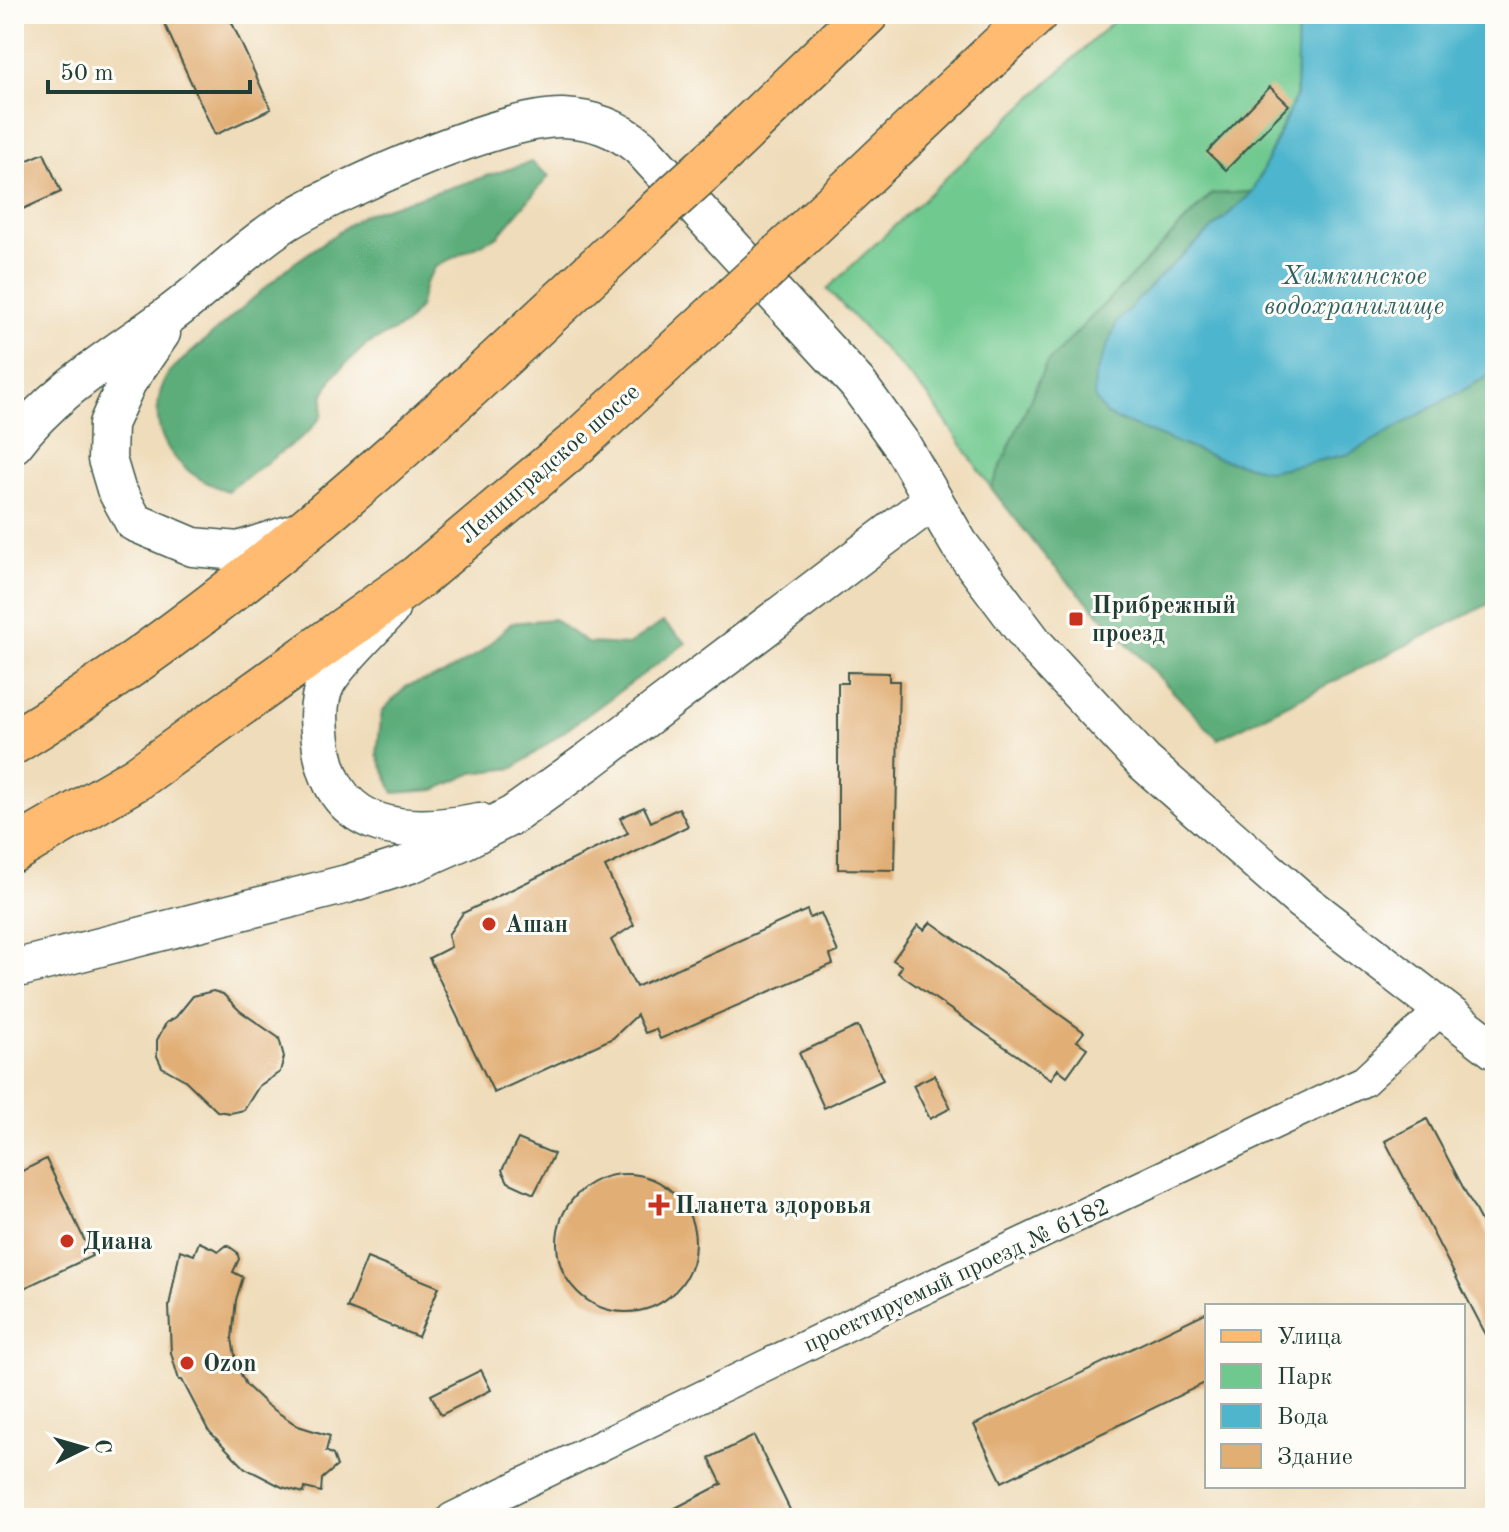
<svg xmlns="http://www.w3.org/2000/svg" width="1509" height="1532" viewBox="0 0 1509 1532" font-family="'Old Standard TT',serif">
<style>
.green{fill:#6fc98f;stroke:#478362;stroke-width:2}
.forest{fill:#5bad7a;stroke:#3d7557;stroke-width:2}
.water{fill:#4eb5cd;stroke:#367980;stroke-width:2}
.building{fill:#e1ae74}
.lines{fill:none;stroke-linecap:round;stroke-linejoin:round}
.minor-casing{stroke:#3e5548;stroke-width:33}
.tertiary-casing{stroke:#3e5548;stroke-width:41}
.primary-casing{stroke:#3e5548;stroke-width:47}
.minor{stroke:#fff;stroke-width:30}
.tertiary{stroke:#fff;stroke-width:38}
.primary{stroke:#febb71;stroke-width:44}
.primary-bridge-casing{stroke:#3e5548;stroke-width:47;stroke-linecap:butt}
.primary-bridge{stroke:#febb71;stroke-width:44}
.poi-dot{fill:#c8321e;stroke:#fdfcf7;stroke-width:3}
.labels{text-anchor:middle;stroke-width:6;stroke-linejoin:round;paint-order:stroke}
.street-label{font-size:24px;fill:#1f3d34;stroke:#fdfcf7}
.poi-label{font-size:24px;font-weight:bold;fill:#1f3d34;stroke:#fdfcf7;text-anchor:start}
.water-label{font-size:26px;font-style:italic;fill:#2d6162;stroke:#fdfcf7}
</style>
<rect width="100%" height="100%" fill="#fdfcf7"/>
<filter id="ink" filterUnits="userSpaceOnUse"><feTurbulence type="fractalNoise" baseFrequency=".0125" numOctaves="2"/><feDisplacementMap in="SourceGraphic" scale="16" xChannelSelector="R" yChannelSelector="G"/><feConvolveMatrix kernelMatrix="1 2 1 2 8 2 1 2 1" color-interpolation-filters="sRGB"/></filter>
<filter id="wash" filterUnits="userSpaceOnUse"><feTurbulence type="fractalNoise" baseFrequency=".006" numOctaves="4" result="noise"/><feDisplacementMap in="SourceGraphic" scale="32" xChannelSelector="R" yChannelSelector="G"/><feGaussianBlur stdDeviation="1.8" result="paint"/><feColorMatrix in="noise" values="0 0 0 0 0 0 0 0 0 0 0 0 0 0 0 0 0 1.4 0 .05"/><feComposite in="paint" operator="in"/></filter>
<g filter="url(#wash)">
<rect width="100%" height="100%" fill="#efdcba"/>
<polygon class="green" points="1121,14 1298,14 1296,96 1253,192 1211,194 1046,364 991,488 929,397 827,289"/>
<g class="forest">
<path d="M531 162 549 176 498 236 436 266 425 284 419 308 405 325 366 345 334 375 324 394 322 416 307 433 228 491C174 475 138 426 169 372L290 266 363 215Z"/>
<polygon points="1253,192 1159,277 1106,415 1217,458 1269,471 1349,454 1495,372 1495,601 1218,739 1048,560 991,488 1046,364 1212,194"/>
<polygon points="553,619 587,643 628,645 663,622 686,643 514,768 473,773 435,790 394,793 377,754 382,711 407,686 442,675 480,653 511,623"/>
</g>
<polygon class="water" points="1298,14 1495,14 1495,372 1349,454 1269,471 1217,458 1106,415 1094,397 1095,376 1117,322 1159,277 1253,192 1296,96"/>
<g id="blocks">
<g class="building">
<polygon points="160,14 228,14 271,109 215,135"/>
<polygon points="1270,87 1289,105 1226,170 1207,152"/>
<polygon points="44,153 61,192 14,213 14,166"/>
<polygon points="847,672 889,673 889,681 899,681 895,870 838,869 838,683 847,683"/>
<polygon points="644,807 651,822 679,808 688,826 605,867 634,925 611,940 636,987 807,910 810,918 821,913 838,952 830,955 833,964 660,1039 656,1029 645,1033 637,1015 613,1038 494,1093 429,958 451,947 448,935 463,913 628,833 620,818"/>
<polygon points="931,922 1084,1032 1077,1041 1087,1048 1067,1076 1058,1069 1051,1079 898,973 902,966 893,960 918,925 924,930"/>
<polygon points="213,991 223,994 240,1011 279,1038 284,1057 280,1072 259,1086 244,1110 230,1113 217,1111 185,1080 162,1067 157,1056 157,1040 166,1023 176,1017 193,996"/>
<polygon points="858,1026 883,1080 824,1108 799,1053"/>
<polygon points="934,1075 951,1108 930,1119 913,1085"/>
<polygon points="1427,1119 1495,1248 1495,1352 1385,1141"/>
<polygon points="518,1139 554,1154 534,1194 508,1182 502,1170"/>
<polygon points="46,1159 92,1256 20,1290 14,1278 14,1175"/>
<circle cx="626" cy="1243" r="69"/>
<polygon points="199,1242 219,1251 227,1245 237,1252 239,1259 233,1272 243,1277 236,1300 232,1339 237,1366 246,1385 267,1405 298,1426 330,1436 326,1451 333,1455 337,1466 322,1479 321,1492 305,1488 304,1493 282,1487 245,1468 208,1430 182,1380 179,1380 171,1353 169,1306 180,1250 194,1255"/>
<polygon points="367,1258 439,1287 418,1337 347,1308"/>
<polygon points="1207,1312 1207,1382 1002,1482 974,1425"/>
<polygon points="481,1370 491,1390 441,1415 431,1395"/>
<polygon points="754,1436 794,1518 656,1518 722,1484 709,1458"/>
</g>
</g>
</g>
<g filter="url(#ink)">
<use href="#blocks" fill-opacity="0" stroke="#3e5548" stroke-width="2"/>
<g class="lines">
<g class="minor-casing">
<polyline id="minor" points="452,1518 869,1315 1364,1081 1443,1008"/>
</g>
<g class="tertiary-casing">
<g id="tertiary">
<polyline points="161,333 127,382 108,424 107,459 116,489 134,522 193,547 238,551 298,532"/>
<path d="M14 444C54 390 118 353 172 313 211 284 245 248 286 222 339 189 504 116 563 118 593 119 617 128 640 147L857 383 901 444 959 544 1035 645 1144 762 1301 900 1495 1050"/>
<path d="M390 609C374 628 337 662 326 683 316 703 319 727 322 749 336 834 409 836 479 822"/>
<polyline points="14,969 347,884 410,864 462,841 513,815 590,760 933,500"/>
</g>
</g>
<g class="primary-casing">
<g id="primary">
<polyline points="712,162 866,14"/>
<polyline points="790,246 1035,14"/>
<path d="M14 742C253 596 453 403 657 212"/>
<polyline points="14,850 137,778 418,577 579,441 735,297"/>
</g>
</g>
<use href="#minor" class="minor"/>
<use href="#tertiary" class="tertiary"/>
<use href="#primary" class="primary"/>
<g class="primary-bridge-casing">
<g id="primary-bridge">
<polyline points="657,212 712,162"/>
<polyline points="735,297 790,246"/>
</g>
</g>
<use href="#primary-bridge" class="primary-bridge"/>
</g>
</g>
<g class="poi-dot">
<rect x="1068" y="611" width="16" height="16" rx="4"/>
<circle cx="489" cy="924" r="8"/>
<path d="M655 1193h8v8h8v8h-8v8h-8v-8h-8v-8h8z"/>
<circle cx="67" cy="1241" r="8"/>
<circle cx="187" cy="1363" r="8"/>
</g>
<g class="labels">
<g class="street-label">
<text transform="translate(549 463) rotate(-41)" y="8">Ленинградское шоссе</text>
<text transform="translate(956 1275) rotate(-25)" y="8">проектируемый проезд № 6182</text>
</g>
<g class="poi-label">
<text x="1092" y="613">Прибрежный<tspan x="1092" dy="28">проезд</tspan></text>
<text x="505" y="932">Ашан</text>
<text x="675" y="1213">Планета здоровья</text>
<text x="83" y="1249">Диана</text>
<text x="203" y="1371">Ozon</text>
</g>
<g class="water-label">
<text x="1354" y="284">Химкинское<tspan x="1354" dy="30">водохранилище</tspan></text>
</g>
</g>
<rect width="1509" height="1532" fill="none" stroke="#fdfcf7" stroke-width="48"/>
<rect x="1205" y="1304" width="260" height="184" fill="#fdfcf7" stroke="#a4b0a9" stroke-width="2"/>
<rect x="1221" y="1330" width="40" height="12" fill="#febb71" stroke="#a4b0a9" stroke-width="2"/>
<text x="1277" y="1344" font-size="24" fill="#1f3d34">Улица</text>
<rect x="1221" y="1364" width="40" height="24" fill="#6fc98f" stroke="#a4b0a9" stroke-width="2"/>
<text x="1277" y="1384" font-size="24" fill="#1f3d34">Парк</text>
<rect x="1221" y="1404" width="40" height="24" fill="#4eb5cd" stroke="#a4b0a9" stroke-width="2"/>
<text x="1277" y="1424" font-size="24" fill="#1f3d34">Вода</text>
<rect x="1221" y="1444" width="40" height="24" fill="#e1ae74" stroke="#a4b0a9" stroke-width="2"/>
<text x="1277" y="1464" font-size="24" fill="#1f3d34">Здание</text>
<g transform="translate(84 1448) rotate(85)" stroke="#fdfcf7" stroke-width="6" paint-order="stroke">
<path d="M0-6L14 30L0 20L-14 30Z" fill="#1f3d34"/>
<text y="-12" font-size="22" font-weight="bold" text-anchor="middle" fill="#1f3d34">С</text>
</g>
<path d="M48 80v12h202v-12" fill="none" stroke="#1f3d34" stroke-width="4"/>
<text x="60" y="80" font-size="24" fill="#1f3d34" stroke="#fdfcf7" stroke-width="6" paint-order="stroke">50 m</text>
</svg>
